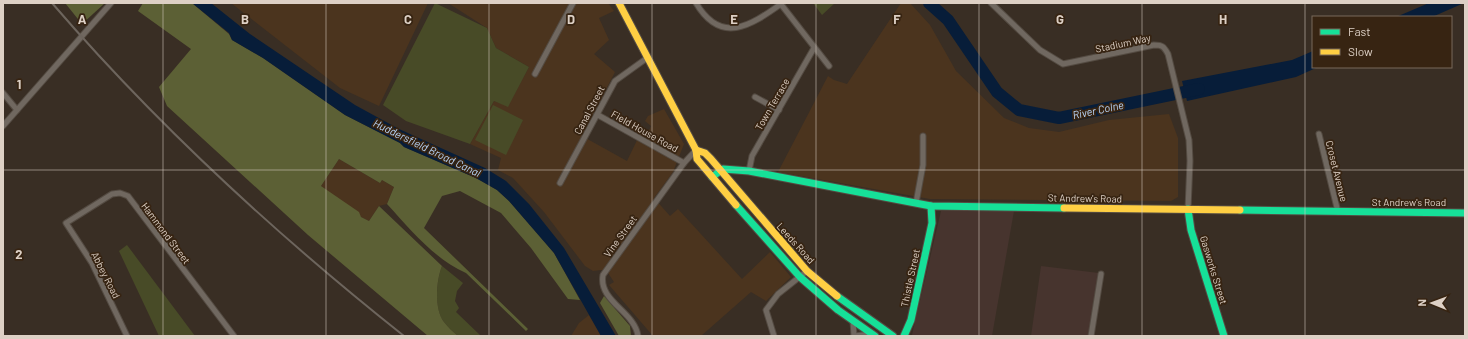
<svg xmlns="http://www.w3.org/2000/svg" width="1468" height="339" viewBox="0 0 1468 339" font-family="Barlow,sans-serif">
<style>
.commercial{fill:#47342e}
.built{fill:#4b341e}
.green{fill:#484b27}
.forest{fill:#5c6035}
.water{fill:#071d39}
.lines{fill:none;stroke-linecap:round;stroke-linejoin:round}
.river{stroke:#071d39;stroke-width:12}
.street-casing{stroke:#544b42;stroke-width:7}
.fast-casing{stroke:#544b42;stroke-width:9}
.slow-casing{stroke:#544b42;stroke-width:9}
.street{stroke:#706860;stroke-width:5}
.fast{stroke:#16e098;stroke-width:7}
.slow{stroke:#ffcf43;stroke-width:7}
.rail{stroke:#6d655d;stroke-width:2}
.grid{fill:none;stroke:#ddd0c5;stroke-width:1;stroke-opacity:0.55}
.labels{text-anchor:middle;stroke-width:3.5;stroke-linejoin:round;paint-order:stroke}
.street-label{font-size:10px;fill:#ddd0c5;stroke:#372412}
.water-label{font-size:11px;font-style:italic;fill:#b8d5f9;stroke:#372412}
.grid-label{font-size:13px;text-anchor:middle;font-weight:bold;fill:#ddd0c5;stroke:#372412;stroke-width:3.5;stroke-linejoin:round;paint-order:stroke}
</style>
<rect width="100%" height="100%" fill="#392e24"/>
<g class="commercial">
<polygon points="941,211 1014,211 992,336 912,335"/>
<polygon points="1041,266 1099,273 1088,336 1031,336"/>
</g>
<g class="built">
<polygon points="231,3 428,3 379,106 340,88"/>
<polygon points="448,3 608,3 614,11 599,18 609,40 594,54 615,72 582,136 627,161 641,132 647,135 651,126 645,121 648,116 664,109 684,144 673,172 654,198 670,216 678,209 742,279 770,252 791,277 766,301 751,292 701,336 653,336 609,285 614,282 608,273 601,270 593,271 585,266 544,212 513,178 498,170 501,158 470,144 494,101 508,106 529,67 496,48 487,28"/>
<polygon points="901,3 910,3 930,25 956,71 1004,118 1029,128 1059,132 1109,120 1169,114 1178,138 1178,197 1171,201 930,199 778,172 828,76 834,80 847,84"/>
<polygon points="339,159 380,183 382,180 394,187 387,204 379,206 369,221 361,217 321,186"/>
<polygon points="589,315 601,336 571,336 579,323"/>
</g>
<g class="green">
<polygon points="435,3 487,28 496,48 529,67 508,107 494,101 470,144 406,121 383,105"/>
<polygon points="813,3 835,3 822,15"/>
<polygon points="493,105 523,120 506,155 475,140"/>
<polygon points="127,245 195,336 159,336 119,251"/>
<path d="M442 266 463 283 457 291 455 301 459 308 456 312 481 336H458C453 332 448 327 444 322 434 309 436 281 442 266Z"/>
</g>
<g class="forest">
<polygon points="65,3 105,3 82,24"/>
<path d="M143 3H192L229 34 232 40 263 58 345 115 400 143 404 147 476 178 497 190 509 201 554 253 580 300 568 299 531 248 501 213 460 191 442 196 424 228 528 329 526 331 466 273C433 258 411 230 387 204L394 187 382 180 380 183 339 159 321 186 359 212 361 217 369 221 379 206 442 266C436 281 434 309 444 322 448 327 453 332 458 336H428L308 235 167 106 159 87 191 49 138 11Z"/>
<polygon points="604,296 630,326 631,336 619,336 600,303"/>
</g>
<g class="water">
<polygon points="192,3 211,3 250,34 355,105 399,129 485,168 506,181 529,204 564,248 616,336 601,336 554,253 509,201 497,190 476,178 404,147 400,143 345,115 263,58 232,40 229,33"/>
<polygon points="1429,3 1464,3 1432,17 1396,17"/>
<polygon points="1313,51 1313,67 1318,67 1296,77 1187,101 1182,81 1292,60"/>
</g>
<g class="lines">
<polyline class="river" points="929,3 948,20 997,92 1019,110 1059,118 1199,89"/>
<g class="street-casing">
<g id="street">
<path d="M696 3C721 45 750 26 781 4"/>
<polyline points="780,3 829,66"/>
<path d="M991 3 1040 50 1063 64 1154 45C1163 45 1164 47 1168 54L1189 140 1190 161 1188 209"/>
<polyline points="535,74 573,3"/>
<polyline points="3,93 17,110"/>
<polyline points="755,97 779,110"/>
<polyline points="598,115 684,163"/>
<polyline points="3,126 111,3"/>
<polyline points="1319,134 1338,212"/>
<polyline points="749,171 752,156 814,48"/>
<polyline points="560,183 615,81 647,58"/>
<polyline points="916,203 923,165 923,136"/>
<polyline points="853,321 854,336"/>
<polyline points="127,336 92,263 66,223 112,194 120,193 128,196 234,336"/>
<path d="M638 336C635 312 598 301 603 275L684 163 696 150"/>
<polyline points="774,336 766,310 778,294 807,271"/>
<polyline points="854,336 871,334"/>
<polyline points="1091,336 1101,274"/>
</g>
</g>
<g class="fast-casing">
<g id="fast">
<polyline points="712,177 723,169 749,171 931,206 1064,208"/>
<polyline points="736,205 800,277 838,310 875,336"/>
<polyline points="1188,209 1191,230 1224,336"/>
<polyline points="1240,210 1465,213"/>
<polyline points="837,296 893,336"/>
<polyline points="904,336 911,320 932,223 931,206"/>
</g>
</g>
<g class="slow-casing">
<g id="slow">
<polyline points="619,3 696,150 697,159 736,205"/>
<polyline points="696,150 705,153 711,159 807,271 837,296"/>
<polyline points="1064,208 1240,210"/>
</g>
</g>
<use href="#street" class="street"/>
<use href="#fast" class="fast"/>
<use href="#slow" class="slow"/>
<path class="rail" d="M52 3C157 125 278 236 404 336"/>
</g>
<path class="grid" d="M163 3V336M326 3V336M489 3V336M652 3V336M816 3V336M979 3V336M1142 3V336M1305 3V336M3 170H1465"/>
<g class="labels">
<g class="street-label">
<text transform="translate(1123 43) rotate(-12)" y="4">Stadium Way</text>
<text transform="translate(772 104) rotate(-60)" y="4">Town Terrace</text>
<text transform="translate(589 110) rotate(-62)" y="4">Canal Street</text>
<text transform="translate(645 131) rotate(29)" y="4">Field House Road</text>
<text transform="translate(1337 171) rotate(76)" y="4">Croset Avenue</text>
<text transform="translate(1085 198) rotate(1)" y="4">St Andrew's Road</text>
<text x="1409" y="206">St Andrew's Road</text>
<text transform="translate(166 233) rotate(53)" y="4">Hammond Street</text>
<text transform="translate(620 236) rotate(-54)" y="4">Vine Street</text>
<text transform="translate(796 243) rotate(48)" y="4">Leeds Road</text>
<text transform="translate(1214 270) rotate(73)" y="4">Gasworks Street</text>
<text transform="translate(106 275) rotate(63)" y="4">Abbey Road</text>
<text transform="translate(910 278) rotate(-78)" y="4">Thistle Street</text>
</g>
<g class="water-label">
<text transform="translate(1098 110) rotate(-12)" y="4">River Colne</text>
<text transform="translate(427 148) rotate(26)" y="4">Huddersfield Broad Canal</text>
</g>
</g>
<g class="grid-label">
<text x="82" y="24">A</text>
<text x="245" y="24">B</text>
<text x="408" y="24">C</text>
<text x="571" y="24">D</text>
<text x="734" y="24">E</text>
<text x="897" y="24">F</text>
<text x="1060" y="24">G</text>
<text x="1223" y="24">H</text>
<text x="19" y="89">1</text>
<text x="19" y="259">2</text>
</g>
<rect width="1468" height="339" fill="none" stroke="#ddd0c5" stroke-width="8"/>
<rect x="1312" y="16" width="140" height="52" fill="#372412" stroke="#79695a"/>
<rect x="1320" y="29" width="20" height="6" fill="#16e098" stroke="#79695a"/>
<text x="1348" y="36" font-size="12" fill="#ddd0c5">Fast</text>
<rect x="1320" y="49" width="20" height="6" fill="#ffcf43" stroke="#79695a"/>
<text x="1348" y="56" font-size="12" fill="#ddd0c5">Slow</text>
<g transform="translate(1432 303) rotate(271)" stroke="#372412" stroke-width="3" paint-order="stroke">
<path d="M0-3L7 15L0 10L-7 15Z" fill="#ddd0c5"/>
<text y="-6" font-size="11" font-weight="bold" text-anchor="middle" fill="#ddd0c5">N</text>
</g>
</svg>
